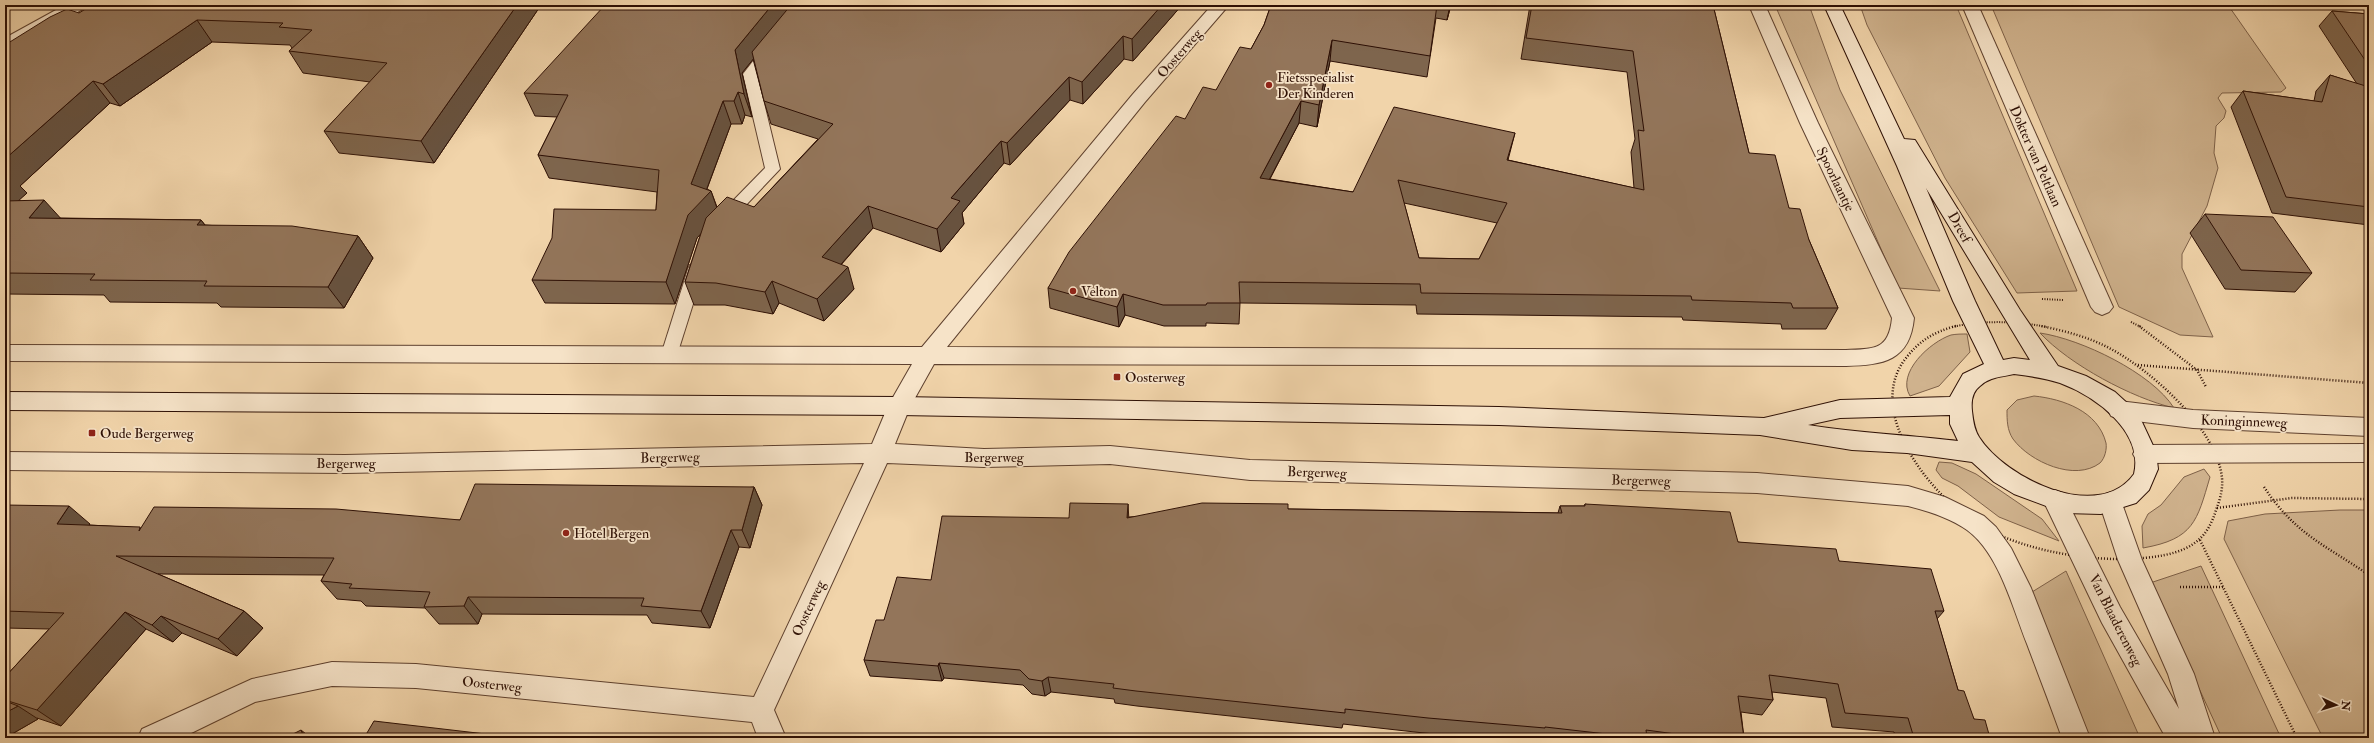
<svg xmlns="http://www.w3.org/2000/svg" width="2374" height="743" viewBox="0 0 2374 743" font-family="'IM FELL Double Pica',serif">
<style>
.green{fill:#d0b38e;stroke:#7e6149}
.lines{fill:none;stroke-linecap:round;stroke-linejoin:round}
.service-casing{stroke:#5e402e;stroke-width:2}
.minor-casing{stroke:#5e402e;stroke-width:2}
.tertiary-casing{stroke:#5e402e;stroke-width:2}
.secondary-casing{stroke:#2d0f04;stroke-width:2}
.path-far1{stroke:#2d0f04;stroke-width:2;stroke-dasharray:1 1.5;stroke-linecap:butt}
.path{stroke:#2d0f04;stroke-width:2.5;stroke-dasharray:1 2;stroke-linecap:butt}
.service{fill:#f6e3c8;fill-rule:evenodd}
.minor{fill:#f6e3c8;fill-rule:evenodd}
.tertiary{fill:#f6e3c8;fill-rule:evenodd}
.secondary{fill:#f6e3c8;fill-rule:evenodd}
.wall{fill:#7e654d;stroke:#2d0f04;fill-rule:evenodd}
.shaded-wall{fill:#67523f;stroke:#2d0f04}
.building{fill:#93755a;stroke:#2d0f04;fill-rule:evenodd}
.poi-dot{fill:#8f2418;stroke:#f6e3c8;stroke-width:1.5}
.labels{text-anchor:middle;stroke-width:3.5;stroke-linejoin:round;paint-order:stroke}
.street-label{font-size:14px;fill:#2d0f04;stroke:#f6e3c8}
.poi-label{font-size:14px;fill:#2d0f04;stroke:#f6e3c8;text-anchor:start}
</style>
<rect width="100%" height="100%" fill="#f1d4aa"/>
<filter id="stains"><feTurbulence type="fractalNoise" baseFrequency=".005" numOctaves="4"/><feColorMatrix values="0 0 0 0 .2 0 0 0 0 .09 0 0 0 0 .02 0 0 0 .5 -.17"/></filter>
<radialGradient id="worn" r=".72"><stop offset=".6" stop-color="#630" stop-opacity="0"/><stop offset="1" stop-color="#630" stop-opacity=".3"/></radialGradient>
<g class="green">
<polygon points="1775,5 1809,5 1840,90 1940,291 1898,288"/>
<polygon points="1860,5 1956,5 2077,291 2017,293 1945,178 1867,25"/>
<polygon points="1991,5 2228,5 2286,88 2281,92 2222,93 2218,98 2226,111 2224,118 2216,126 2214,153 2218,168 2207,206 2182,254 2182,268 2213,337 2180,335 2119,307"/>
<path d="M2040 333C2081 339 2152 373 2174 408 2132 398 2070 365 2040 333Z"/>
<path d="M1967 334 1970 352 1939 386 1910 396C1896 373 1930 342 1951 335 1956 334 1962 334 1967 334Z"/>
<path d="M2034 396C2063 399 2098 411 2106 443 2107 449 2105 458 2100 463 2075 482 2030 462 2013 439 2007 430 2007 420 2007 410L2017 400Z"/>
<polygon points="1939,462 1952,463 1976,474 2042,519 2059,541 1999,517 1958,486 1942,478 1936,470"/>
<path d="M2204 469 2210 477C2197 521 2194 539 2143 548L2142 526 2148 514 2161 505 2184 477Z"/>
<polygon points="2340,510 2369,510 2369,738 2323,738 2224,539 2228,521 2265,514"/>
<polygon points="2201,566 2281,738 2222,738 2150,583"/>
<polygon points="2066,571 2140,738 2088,738 2032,592"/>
</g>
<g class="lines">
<g class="service-casing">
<g id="service">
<polygon points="769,46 776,50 757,74 780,169 730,222 720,222 717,218 720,214 765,168 743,74 764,47"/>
<polygon points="696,263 702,265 704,269 677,355 675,360 669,361 663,360 661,355 688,269 690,265"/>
</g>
</g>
<g class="minor-casing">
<g id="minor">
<polygon points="65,5 85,5 83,9 5,50 5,38"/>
<path d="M1212 5H1229L1145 102 947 347 1846 350C1874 349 1889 350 1892 318L1800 123 1749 5H1765L1818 123 1914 318C1910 361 1883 365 1846 366L934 364 910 407 895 444 984 449 1110 446 1250 460 1757 473 1908 486 1945 497 1984 516 1996 527 2011 548 2031 588 2090 738H2062C2051 707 2039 676 2027 644 2013 609 1999 553 1967 530 1950 518 1928 511 1908 506L1757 493 1250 480 1110 464 984 467 887 463 774 710 786 738H758L752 722 416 688 332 686 255 702 181 738H138L142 729 252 679 332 662 416 664 754 697 864 463 345 473 5 470V452L345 455 872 444 888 406 912 364 5 361V345L922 347 1133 94Z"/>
<polygon points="1962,5 1978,5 2113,307 2109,312 2102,315 2095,312 2091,307"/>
</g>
</g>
<g class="tertiary-casing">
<g id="tertiary">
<polygon points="2119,401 2193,410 2369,418 2369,436 2193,428 2119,419 2111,416 2108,410 2111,404"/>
<polygon points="2369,444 2369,462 2145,463 2137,461 2133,454 2137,447 2145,445"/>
<polygon points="2055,490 2063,493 2120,607 2179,709 2168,674 2118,560 2099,502 2103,495 2111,492 2119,495 2142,560 2194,674 2215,738 2166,738 2102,623 2043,500 2047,493"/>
</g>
</g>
<g class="secondary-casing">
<path id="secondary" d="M1824 5H1840L1904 139 1915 140 2020 310 2058 366 2086 376 2115 392 2127 403 2142 422 2156 452 2158 469 2149 490 2136 503 2101 514 2065 513 2014 494 1994 482 1972 462 1907 453 1852 450 1760 435 1499 425 899 415 5 410V392L899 397 1499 407 1764 418 1840 400 1950 397 1963 374 1984 364 1953 301 1897 166ZM1926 188 2030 360 2014 358 2003 360 1975 301ZM2014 374C2029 376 2045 378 2060 383 2095 396 2144 431 2134 474 2098 524 2005 478 1979 437 1974 429 1973 420 1972 411 1971 402 1972 392 1980 386 1989 377 2002 377 2014 374ZM1950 415V424L1958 441C1908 435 1858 433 1808 425L1840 418Z"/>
</g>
<g class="path-far1">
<polyline points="2042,299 2063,300"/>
<polyline points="2131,322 2141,327"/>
<path d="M1952 327C1983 320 2016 321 2047 327"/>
</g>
<g class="path">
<path d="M1956 326C1934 332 1920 340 1906 358 1863 412 1932 497 1979 525 2029 554 2110 566 2165 555 2193 549 2208 537 2216 510 2220 500 2223 489 2222 478 2217 429 2152 371 2111 349 2089 337 2065 331 2041 326"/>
<polyline points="2139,326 2197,370 2206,387"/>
<polyline points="2138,365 2369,383"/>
<path d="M2264 487C2295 534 2325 545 2369 575"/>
<polyline points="2217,508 2292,498 2369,499"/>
<polyline points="2200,540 2297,738"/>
<polyline points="2180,587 2223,587"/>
</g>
<use href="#service" class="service"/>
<use href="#minor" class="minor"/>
<use href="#tertiary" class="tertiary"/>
<use href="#secondary" class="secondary"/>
</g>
<g class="wall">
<polygon points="541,5 434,163 339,153 324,131 370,82 303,73 289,51 292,48 290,45 212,42 120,106 110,103 20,186 27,193 18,200 60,218 201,220 205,225 358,236 373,258 344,308 221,307 217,303 110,302 104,295 5,294 5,45 79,13"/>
<path d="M791 5H1182L1133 61 1124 59 1083 104 1070 100 1010 165 1004 163 962 213 964 224 941 252 873 228 841 265 854 289 824 321 779 303 773 314 725 305H694L685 282 701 233 697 238 675 304 545 303 532 280 656 210 657 192 549 178 538 155 557 117 535 116 524 93 787 10ZM753 59 764 101 771 124 818 139 754 207H717L711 191 707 189 731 124H742L745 115 752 117 742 73Z"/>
<path d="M1271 5H1451L1447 20 1436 18 1427 77 1330 61 1317 127 1299 123 1270 179 1353 192 1515 133 1508 160 1634 188 1631 152 1635 139 1627 72 1521 59 1530 5H1713L1749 153 1789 208 1809 240 1838 308 1826 329H1782L1781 324 1683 320 1682 317 1417 314 1416 305 1240 303 1239 324 1206 323V326H1164L1125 315 1119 327 1050 308 1048 288 1185 119 1216 90 1251 49 1264 25ZM1404 203 1497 223 1479 259 1419 258Z"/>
<polygon points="2332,11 2369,14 2369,225 2272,213 2231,107 2243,91 2314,101 2316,91 2330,75 2357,84 2319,26"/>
<polygon points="2205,214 2312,273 2295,292 2225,289 2190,233"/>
<polygon points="754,487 762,505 750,548 739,547 710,628 652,623 647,615 482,614 478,624 439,624 425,608 366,606 361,601 337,599 321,581 324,575 158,574 244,611 263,628 237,656 182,633 173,642 146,629 61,726 37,718 38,719 5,738 5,677 49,629 5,628 5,505 90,524 89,525 141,528 460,520"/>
<polygon points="1585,504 1738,542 1839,561 1944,611 1937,619 1958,690 1974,719 1990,738 1896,738 1894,732 1832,727 1826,698 1772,692 1773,700 1762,715 1741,712 1744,738 1483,738 1424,733 1343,724 1342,728 1137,706 1115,703 1114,699 1051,692 1045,696 1032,694 1023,685 944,678 942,681 870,676 864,660 884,620 931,580 1069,518 1129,517 1288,509 1558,513 1560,506 1584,506"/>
</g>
<g class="shaded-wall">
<polygon points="517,5 541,5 434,163 421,141"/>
<polygon points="772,5 785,5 788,16 742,73 752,117 744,94 735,50"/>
<polygon points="1162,5 1182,5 1133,61 1132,39"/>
<polygon points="1450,5 1451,5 1447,20"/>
<polygon points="197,20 212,42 120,106 103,84"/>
<polygon points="1123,36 1124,59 1083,104 1082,82"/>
<polygon points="1332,40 1330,61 1317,127 1319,105"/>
<polygon points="1069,77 1070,100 1010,165 1007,143"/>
<polygon points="93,81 110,103 20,186 27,193 5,213 5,159"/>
<polygon points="738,92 745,115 742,124 734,101"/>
<polygon points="723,101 731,124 703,199 711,191 719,214 697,238 675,304 666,282 691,184"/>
<polygon points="1301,101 1299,123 1259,199 1260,178"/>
<polygon points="1001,141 1004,163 962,213 964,224 941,252 937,229 951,198"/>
<polygon points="44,200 64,222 29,218"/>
<polygon points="868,206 873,228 828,279 822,257"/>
<polygon points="201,220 218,242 197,225"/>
<polygon points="358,236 373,258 344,308 328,287"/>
<polygon points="848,267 854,289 824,321 817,299"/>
<polygon points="772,281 779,303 773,314 765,292"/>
<polygon points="1123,294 1125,315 1119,327 1117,307"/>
<polygon points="754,487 762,505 750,548 742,530"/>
<polygon points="1128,504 1129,521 1127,518"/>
<polygon points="69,506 90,524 78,541 57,524"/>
<polygon points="731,530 739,547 710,628 701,611"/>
<polygon points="468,597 482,614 478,624 464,606"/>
<polygon points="244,611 263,628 237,656 218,639"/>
<polygon points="125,612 146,629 61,726 37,710"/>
<polygon points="161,616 182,633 173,642 152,625"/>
<polygon points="939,663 944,678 942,681 938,666"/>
<polygon points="1048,677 1051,692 1045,696 1042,681"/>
<polygon points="18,706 38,719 5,738 5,713"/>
<polygon points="301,730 311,738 304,738"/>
</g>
<g class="building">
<polygon points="92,5 517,5 421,141 324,131 387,63 289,51 312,30 279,27 283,23 197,20 103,84 93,81 5,159 5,45 50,17 67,9 79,13"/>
<polygon points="605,5 772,5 735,50 744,94 738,92 734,101 723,101 691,184 711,191 688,215 666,282 532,280 552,238 554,209 656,210 659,170 538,155 568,95 524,93"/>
<polygon points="791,5 1162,5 1132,39 1123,36 1082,82 1069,77 1007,143 1001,141 951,198 960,201 937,229 868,206 822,257 848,267 817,299 772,281 765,292 716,283 685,282 706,218 727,197 754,207 833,124 764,101 752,52"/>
<path d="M1271 5H1437L1430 56 1332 40 1319 105 1301 101 1260 178 1353 192 1394 107 1515 133 1507 160 1644 190 1638 130 1644 131 1633 51 1526 38 1532 5H1713L1749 153 1775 155 1789 208 1800 209 1809 240 1838 308H1793L1791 303 1692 300 1691 296 1421 293 1420 284 1239 282 1240 303H1207L1206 305H1163L1123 294 1117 307 1048 288 1069 252 1176 116 1185 119 1203 87 1216 90 1240 47 1251 49 1264 25ZM1398 180 1507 203 1479 259 1419 258Z"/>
<polygon points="2332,11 2369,14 2369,66"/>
<polygon points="2330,75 2369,87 2369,207 2286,197 2243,91 2322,102"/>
<polygon points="44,200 29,218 201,220 197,225 292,226 358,236 328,287 204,286 207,281 90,280 95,274 5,273 5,201"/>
<polygon points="2205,214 2273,217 2312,273 2241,270"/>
<polygon points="475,484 754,487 742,530 731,530 701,611 641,606 644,598 468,597 464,606 424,607 430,592 349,588 352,584 321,581 334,558 116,556 244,611 218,639 161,616 152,625 125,612 37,710 5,700 5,677 64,613 5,611 5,505 69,506 57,524 140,527 139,531 154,507 336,509 460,520"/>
<polygon points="1070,503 1128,504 1127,518 1202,503 1288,504 1288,509 1562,513 1560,506 1585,506 1585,504 1730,512 1738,542 1836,549 1839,561 1931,569 1944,611 1935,611 1958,690 1964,691 1974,719 1985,720 1990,738 1914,738 1908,718 1845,713 1838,684 1769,675 1773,700 1738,696 1744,738 1705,738 1646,730 1647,738 1642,738 1545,727 1545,728 1428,718 1345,709 1345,713 1136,691 1113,688 1114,684 1048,677 1042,681 1029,679 1020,670 939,663 938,666 864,660 876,620 884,620 897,577 931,580 942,516 1069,518"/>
<polygon points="5,701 18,706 5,713"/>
<polygon points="374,721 520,738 364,738"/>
<polygon points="301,730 304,738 285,738"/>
</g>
<g class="poi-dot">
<circle cx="1269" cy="85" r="4"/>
<circle cx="1073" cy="291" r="4"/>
<rect x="1113" y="373" width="8" height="8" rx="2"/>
<rect x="88" y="429" width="8" height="8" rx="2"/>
<circle cx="566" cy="533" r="4"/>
</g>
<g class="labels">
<g class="street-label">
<text transform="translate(1179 53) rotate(-49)" y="5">Oosterweg</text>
<text transform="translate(2036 156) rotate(66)" y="5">Dokter van Peltlaan</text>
<text transform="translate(1836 179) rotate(64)" y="5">Spoorlaantje</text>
<text transform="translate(1960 227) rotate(60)" y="5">Dreef</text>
<text transform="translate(2244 421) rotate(2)" y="5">Koninginneweg</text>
<text transform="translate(670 457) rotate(-1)" y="5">Bergerweg</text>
<text x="994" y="462">Bergerweg</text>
<text x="346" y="468">Bergerweg</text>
<text transform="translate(1317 472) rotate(2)" y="5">Bergerweg</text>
<text transform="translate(1641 480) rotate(1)" y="5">Bergerweg</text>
<text transform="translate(808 608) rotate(-65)" y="5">Oosterweg</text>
<text transform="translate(2116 620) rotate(63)" y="5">Van Blaaderenweg</text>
<text transform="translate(492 684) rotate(6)" y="5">Oosterweg</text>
</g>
<g class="poi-label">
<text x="1277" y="82">Fietsspecialist<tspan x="1277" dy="16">Der Kinderen</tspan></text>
<text x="1081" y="296">Velton</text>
<text x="1125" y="382">Oosterweg</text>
<text x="100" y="438">Oude Bergerweg</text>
<text x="574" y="538">Hotel Bergen</text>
</g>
</g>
<rect width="2374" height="743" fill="none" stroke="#f1d4aa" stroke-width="20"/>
<rect x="6" y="6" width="2362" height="731" fill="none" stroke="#2d0f04" stroke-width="2"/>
<rect x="10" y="10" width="2354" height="723" fill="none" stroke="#2d0f04"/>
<g transform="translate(2336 705) rotate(94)" stroke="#f6e3c8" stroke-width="3" paint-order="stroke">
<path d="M0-3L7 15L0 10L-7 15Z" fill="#2d0f04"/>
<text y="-6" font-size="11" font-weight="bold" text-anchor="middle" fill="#2d0f04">N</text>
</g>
<rect width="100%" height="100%" filter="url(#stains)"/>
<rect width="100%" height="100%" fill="url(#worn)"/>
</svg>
